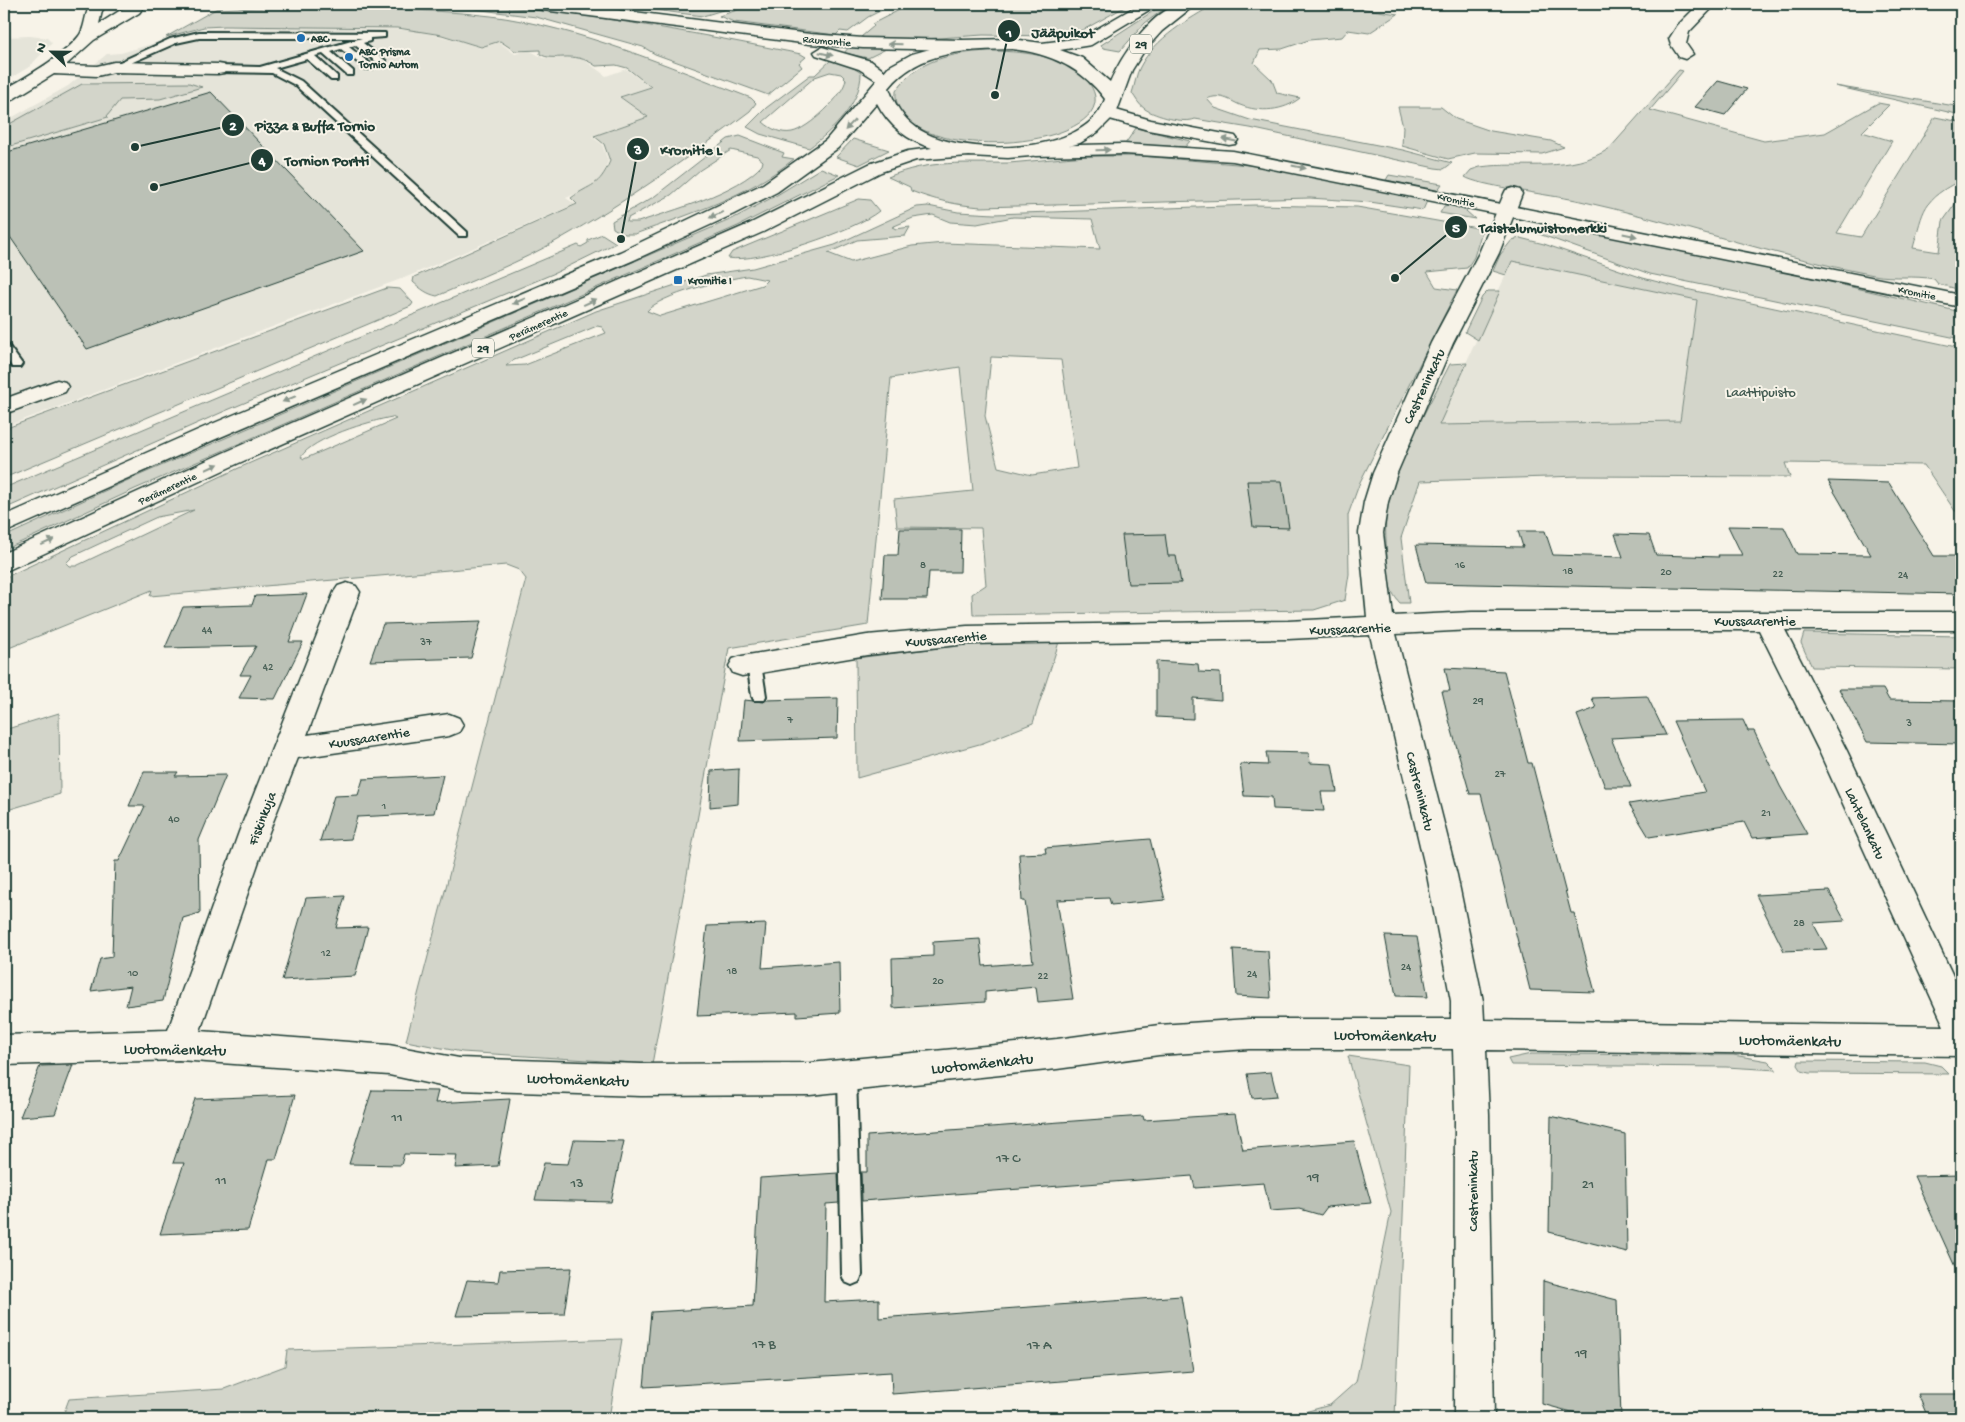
<svg xmlns="http://www.w3.org/2000/svg" width="1965" height="1422" viewBox="0 0 1965 1422" font-family="'Gochi Hand',sans-serif">
<style>
.built{fill:#e5e4d9}
.green{fill:#d3d5ca;stroke:#79897f;fill-rule:evenodd}
.building{fill:#bbc1b6;stroke:#1f3d34}
.lines{fill:none;stroke-linecap:round;stroke-linejoin:round}
.lane-casing{stroke:#1f3d34;stroke-width:4}
.street-casing{stroke:#1f3d34;stroke-width:3}
.secondary-casing{stroke:#1f3d34;stroke-width:3}
.highway-casing{stroke:#1f3d34;stroke-width:3}
.lane{fill:#f7f3e8;fill-rule:evenodd}
.street{fill:#f7f3e8;fill-rule:evenodd}
.secondary{fill:#f7f3e8;fill-rule:evenodd}
.highway{fill:#f7f3e8;fill-rule:evenodd}
.oneway{fill:#8b988e}
.poi-dot{fill:#1f6fb2;stroke:#f7f3e8;stroke-width:2}
.labels{text-anchor:middle;stroke-width:4;stroke-linejoin:round;paint-order:stroke}
.far-poi-label{font-size:11px;font-weight:bold;fill:#1f3d34;stroke:#f7f3e8;text-anchor:start}
.far-street-label{font-size:11px;fill:#1f3d34;stroke:#f7f3e8}
.number-label{font-size:11px;fill:#465e54}
.shield{fill:#f7f3e8;stroke:#60746a;stroke-width:1}
.shield-label{font-size:12px;font-weight:bold;fill:#1f3d34}
.street-label{font-size:14px;fill:#1f3d34;stroke:#f7f3e8}
.park-label{font-size:14px;fill:#435b52;stroke:#f7f3e8}
.near-number-label{font-size:14px;fill:#465e54}
.near-street-label{font-size:16px;fill:#1f3d34;stroke:#f7f3e8}
.leader{fill:none;stroke:#1f3d34;stroke-width:2}
.callout-dot{fill:#1f3d34;stroke:#f7f3e8;stroke-width:2}
.mark-label{font-size:15px;text-anchor:middle;font-weight:bold;fill:#fff}
.callout-label{font-size:15px;text-anchor:middle;font-weight:bold;fill:#1f3d34;stroke:#f7f3e8;stroke-width:4;stroke-linejoin:round;paint-order:stroke}
</style>
<rect width="100%" height="100%" fill="#f7f3e8"/>
<filter id="ink" filterUnits="userSpaceOnUse"><feTurbulence type="fractalNoise" baseFrequency=".02" numOctaves="2"/><feDisplacementMap in="SourceGraphic" scale="10" xChannelSelector="R" yChannelSelector="G"/><feConvolveMatrix kernelMatrix="1 2 1 2 8 2 1 2 1" color-interpolation-filters="sRGB"/></filter>
<g filter="url(#ink)">
<g class="built">
<polygon points="279,26 415,30 468,43 480,48 499,42 515,54 529,50 543,58 573,57 583,59 606,76 626,69 650,87 619,97 647,117 592,137 602,144 608,161 602,177 585,190 566,198 575,204 409,276 4,427 4,122 68,86 107,54 121,53 203,29"/>
<polygon points="30,36 47,38 52,43 29,67 4,82 4,37"/>
<polygon points="1512,261 1698,300 1680,421 1438,425"/>
</g>
<g class="green">
<path d="M342 4C382 4 423 2 463 4 577 10 689 32 801 54L806 57 799 63 802 67 768 95 655 54 643 47 536 17 474 9Z"/>
<polygon points="624,4 743,4 703,16 629,7"/>
<polygon points="789,4 833,9 847,4 894,4 868,17 848,32 840,31 836,35 734,22 719,16 743,8"/>
<polygon points="911,4 1130,4 1083,30 1051,36 983,35 924,39 861,37 874,26 872,24"/>
<polygon points="1164,4 1171,4 1145,23 1120,51 1103,48 1101,45"/>
<path d="M1215 4H1333L1398 14 1369 33 1348 30 1342 37 1309 40 1282 49 1260 50 1254 63 1272 80 1277 93 1300 98C1284 111 1260 113 1240 105 1229 100 1220 93 1207 99L1215 108 1250 120 1403 150 1452 163 1444 169 1435 168 1250 128 1195 119C1184 124 1155 116 1145 109 1139 105 1136 99 1132 93 1135 85 1136 74 1140 67 1155 38 1189 19 1215 4Z"/>
<path d="M266 7C341 9 417 7 491 16 582 28 667 66 751 98L756 103 750 111C688 158 626 202 558 240 520 262 478 278 437 296 427 294 421 289 413 282L414 277 577 204 571 198C591 183 599 188 610 161L604 144 594 136 648 117 620 97 651 87 627 68 616 65 596 66C573 49 553 63 540 54V50L515 51 500 41 481 47 442 35 398 28 225 26 204 27 166 37 216 9Z"/>
<polygon points="849,47 886,49 868,58 844,53"/>
<path d="M988 51C1018 51 1063 54 1085 78 1149 149 889 173 896 91 917 59 953 53 988 51Z"/>
<path d="M832 59 848 64 861 73C861 104 833 130 809 148L760 134 747 127 766 108 810 75H815ZM830 72 841 74 846 79C844 96 808 129 792 132 781 134 771 129 763 122L815 77Z"/>
<path d="M1679 70 1683 71 1650 110 1764 141 1825 133 1878 103 1889 105 1862 132 1892 141 1837 233 1861 237 1935 117 1961 122V180C1922 200 1924 208 1913 248L1939 252 1943 221 1958 200H1961V290L1938 284 1934 279C1914 275 1894 279 1874 275 1773 256 1676 222 1576 200 1555 196 1476 185 1465 177L1471 170 1480 167C1523 161 1572 174 1610 148Z"/>
<polygon points="189,83 202,87 160,99 120,100 107,116 108,117 4,148 4,127 82,84"/>
<polygon points="1835,86 1961,107 1961,115"/>
<polygon points="1398,107 1441,107 1456,119 1491,131 1551,141 1564,147 1542,154 1475,153 1448,159 1402,146 1403,127"/>
<polygon points="1136,128 1190,141 1185,147 1125,144"/>
<path d="M740 136 784 153 782 157 794 159C748 196 690 214 635 234H623L613 228 612 221 655 196 728 139ZM731 150 757 156 763 161 762 165C739 192 671 211 638 222H627L628 218 671 195 700 170Z"/>
<polygon points="853,139 889,150 859,165 836,157"/>
<path d="M1086 156H1140L1261 166 1425 199 1427 201 1423 210 1370 202 1310 198 981 207C956 205 934 200 911 191L910 187 888 177C930 159 964 164 1009 163 1034 161 1060 158 1086 156Z"/>
<polygon points="821,168 839,175 738,226 135,489 4,550 4,537 126,481 732,219 777,195"/>
<polygon points="1389,175 1442,184 1437,191 1386,180"/>
<path d="M859 199 870 200 879 211C856 230 757 264 728 258L732 252Z"/>
<path d="M1254 205 1357 207 1477 228 1482 231 1474 257 1467 268 1427 272 1436 287 1457 290 1360 482 1348 515 1349 574 1345 600 1314 610 973 615 972 594 986 585 981 528 897 527 894 499 973 491 960 367 891 378 868 625 729 648 652 1064 462 1052 406 1041 526 579 519 570 506 565 150 596 152 590 4 650V578L241 467 596 311 706 275 753 268 835 245 917 207 928 206 958 212 994 214ZM933 215 950 222 977 224 1013 217 1092 219 1100 249 944 243 912 246 851 262 828 253 857 240 905 236 910 227 896 229 892 227 913 218ZM747 276 767 280 762 285 660 316 647 311C659 295 726 279 747 276ZM597 326 602 327 606 333 525 365 506 366 512 361ZM991 357 1061 360 1077 468 1032 475 998 467 985 416ZM392 417 396 419 304 459 301 457C312 438 370 421 392 417ZM194 510 76 566H69L66 563 73 556 157 517Z"/>
<polygon points="1450,205 1466,211 1475,219 1440,213 1444,206"/>
<polygon points="1546,227 1607,236 1799,275 1961,312 1961,339 1650,274 1528,230"/>
<polygon points="602,234 616,243 555,273 225,411 4,509 4,488 578,245 581,247 588,243 588,240"/>
<path d="M1520 238 1544 244 1643 278 1681 288 1961 348V511H1955L1924 465 1785 463 1790 477 1580 476 1420 481 1401 538 1409 603H1400C1387 589 1388 576 1387 557 1386 539 1384 521 1388 504 1397 458 1429 406 1450 364L1467 363 1439 425 1680 421 1697 300 1512 261 1506 275 1493 271 1500 255 1512 240Z"/>
<polygon points="387,288 400,289 413,303 411,306 4,478 4,429"/>
<polygon points="1488,291 1500,291 1478,340 1465,332 1482,297"/>
<polygon points="1804,633 1961,636 1961,669 1812,667 1801,643"/>
<polygon points="1059,642 1033,723 983,743 857,778 856,658 962,645"/>
<polygon points="59,713 60,794 4,811 4,730"/>
<polygon points="1531,1054 1733,1055 1768,1061 1777,1070 1726,1067 1511,1065 1508,1059"/>
<polygon points="1348,1056 1409,1065 1395,1418 1283,1418 1330,1405 1356,1382 1391,1212"/>
<polygon points="1799,1061 1925,1062 1941,1066 1949,1074 1809,1073 1802,1071 1798,1065"/>
<polygon points="622,1339 609,1418 62,1418 69,1399 224,1389 285,1366 287,1350"/>
</g>
<g class="building">
<polygon points="1718,81 1747,89 1725,115 1695,107"/>
<polygon points="211,92 364,251 87,349 4,228 4,153"/>
<polygon points="1247,481 1282,481 1289,528 1253,527"/>
<polygon points="1828,481 1889,483 1934,556 1961,556 1961,594 1426,583 1416,545 1523,547 1518,531 1545,531 1553,555 1623,557 1615,534 1649,535 1656,555 1719,557 1718,555 1742,555 1728,526 1784,527 1797,554 1871,555"/>
<polygon points="900,529 961,529 960,572 929,572 927,599 882,599 885,555 898,555"/>
<polygon points="1165,534 1168,556 1176,556 1181,583 1128,584 1122,535"/>
<polygon points="307,594 289,642 303,642 275,699 239,698 251,675 240,675 256,646 165,648 183,607 252,605 255,596"/>
<polygon points="481,621 471,658 370,661 383,624"/>
<polygon points="1156,661 1198,664 1199,672 1220,673 1221,700 1193,698 1193,719 1156,717"/>
<polygon points="1445,668 1504,671 1528,763 1532,763 1571,913 1574,913 1595,992 1530,990 1481,794 1470,794 1449,720 1442,691 1450,691"/>
<polygon points="1839,689 1883,689 1889,700 1961,701 1961,744 1867,742"/>
<polygon points="1647,696 1666,735 1611,738 1631,787 1605,787 1577,715 1596,708 1592,698"/>
<polygon points="838,698 837,738 740,741 744,700 764,702 766,700"/>
<polygon points="1743,720 1748,731 1754,731 1780,786 1807,834 1752,838 1744,822 1649,837 1629,804 1705,792 1673,721"/>
<polygon points="1266,752 1309,753 1310,763 1332,764 1337,792 1321,792 1324,811 1273,809 1272,797 1244,796 1240,764 1268,765"/>
<polygon points="739,769 738,804 710,807 711,771"/>
<polygon points="144,772 178,772 175,776 226,775 199,840 200,913 183,918 163,1001 126,1006 131,986 91,991 100,959 112,957 115,861 119,861 145,806 129,806"/>
<polygon points="443,775 434,813 357,817 351,839 320,841 334,796 358,795 363,779"/>
<polygon points="1150,839 1165,900 1111,905 1109,898 1057,900 1073,999 1038,1002 1036,987 985,992 985,1002 893,1008 892,958 933,956 933,942 980,939 983,966 1033,962 1025,901 1022,901 1019,854 1046,853 1045,848"/>
<polygon points="1829,891 1845,921 1813,923 1827,949 1784,951 1756,895"/>
<polygon points="345,896 336,928 368,927 355,976 282,980 306,898"/>
<polygon points="766,924 762,968 839,962 840,1013 797,1016 797,1012 697,1016 707,926"/>
<polygon points="1385,936 1417,937 1428,997 1396,996"/>
<polygon points="1233,949 1268,951 1271,998 1236,996"/>
<polygon points="73,1065 55,1114 20,1117 40,1066"/>
<polygon points="1271,1072 1277,1096 1252,1098 1247,1074"/>
<polygon points="372,1090 438,1091 435,1103 510,1099 498,1166 455,1168 457,1155 404,1154 401,1165 349,1164"/>
<polygon points="295,1095 276,1159 269,1159 248,1230 160,1234 184,1163 173,1163 195,1099"/>
<polygon points="1235,1114 1243,1150 1354,1141 1371,1203 1327,1207 1321,1215 1300,1209 1270,1211 1264,1183 1195,1188 1192,1176 862,1201 861,1172 867,1172 867,1136 1143,1116 1144,1120"/>
<polygon points="1551,1116 1625,1134 1627,1252 1549,1232"/>
<polygon points="574,1140 624,1141 611,1202 535,1200 544,1163 568,1164"/>
<polygon points="838,1173 839,1203 826,1204 824,1302 879,1299 879,1318 1181,1296 1193,1371 892,1394 891,1372 644,1387 651,1312 753,1306 760,1178"/>
<polygon points="1961,1175 1961,1280 1914,1176"/>
<polygon points="571,1268 564,1314 456,1316 467,1280 498,1282 500,1270"/>
<polygon points="1543,1281 1617,1300 1621,1418 1594,1418 1542,1404"/>
<polygon points="1918,1394 1961,1394 1961,1418 1928,1418"/>
</g>
<g class="lines">
<g class="lane-casing">
<g id="lane">
<polygon points="603,4 612,4 603,13 597,13 596,11"/>
<polygon points="199,32 385,33 385,37 370,38 370,41 363,43 386,61 386,65 380,65 355,45 349,47 372,65 372,69 366,69 341,49 331,52 353,71 353,75 347,75 323,54 315,56 337,76 337,80 331,80 307,59 275,68 301,81 467,232 467,236 459,236 295,85 272,73 218,72 213,69 218,66 260,67 362,38 199,38 176,43 117,69 109,67 170,39"/>
<polygon points="4,344 8,345 22,364 20,367 12,367 4,355"/>
<polygon points="754,659 759,660 761,664 766,696 764,700 754,700 752,696 747,664 749,660"/>
<polygon points="847,1068 853,1070 856,1076 862,1275 859,1282 852,1285 845,1282 842,1275 838,1076 841,1070"/>
</g>
</g>
<g class="street-casing">
<g id="street">
<path d="M91 4H107L102 11 99 24 130 4H146L139 13 94 40 66 65 97 66 114 62 218 64 224 65 226 69 224 73 218 74 114 72 97 76 54 74 10 101 4 102V90C26 77 64 56 79 36 86 27 84 13 91 4Z"/>
<polygon points="1699,4 1716,4 1689,32 1686,44 1693,54 1685,59 1679,57 1671,45 1669,39 1678,25"/>
<path d="M1513 188 1520 190 1522 194 1499 253 1453 343 1397 473 1388 502 1383 533 1393 616 1472 612H1961V630H1785L1847 751 1961 993V1056L1486 1050 1489 1115 1494 1418H1454L1455 1115 1453 1049H1249L1159 1055 1057 1069 810 1095 641 1096 459 1090 389 1075 179 1060 4 1065V1035L168 1030 239 832 334 592 338 586 347 583 356 586 360 592 307 735 449 714 459 718 463 725 459 732 449 736 298 758 269 832 200 1031 389 1045 459 1058 641 1064 810 1063 1057 1039 1159 1025 1249 1019H1451V1001L1427 875 1370 635 1288 639 967 644 867 655 742 676 733 673 729 666 733 659 742 656 867 635 967 626 1288 621 1367 617 1359 533 1364 502 1373 473 1431 343 1479 253 1504 194 1506 190ZM1472 630H1759L1819 751 1944 1026 1484 1020 1483 1001 1457 875 1396 634Z"/>
<polygon points="57,380 65,382 68,387 65,392 4,414 4,399"/>
</g>
</g>
<g class="secondary-casing">
<g id="secondary">
<polygon points="527,4 570,4 810,34 863,38 962,40 970,45 962,50 863,48 810,44 535,9"/>
<polygon points="822,47 871,61 895,79 893,83 881,83 859,69 816,55 814,52"/>
<polygon points="1109,108 1151,120 1235,136 1238,140 1235,144 1229,145 1148,130 1103,117 1100,113 1103,109"/>
<polygon points="1124,144 1233,151 1961,295 1961,307 1233,161 1124,154 1036,156 1030,155 1027,151 1030,147 1036,146"/>
</g>
</g>
<g class="highway-casing">
<path id="highway" d="M1140 4H1159L1091 45 1060 50 1082 58 1110 82C1122 55 1148 17 1176 5 1182 2 1190 4 1196 4L1162 31 1144 51 1132 70 1116 114 1098 132 1080 143 1031 156 1008 158 969 156 916 160 881 172 763 232 239 463 4 572V553L223 453 749 224 869 164 908 151 932 148C908 141 889 126 877 103L838 148 777 192 734 214 634 260 216 439 4 533V516L200 429 620 252 763 184 826 140 888 67 912 54 962 40 1012 39 1042 43 1081 38ZM1012 49C1050 53 1082 68 1105 99 1087 158 958 157 917 128 902 117 895 105 889 88 919 50 968 50 1012 49Z"/>
</g>
<use href="#lane" class="lane"/>
<use href="#street" class="street"/>
<use href="#secondary" class="secondary"/>
<use href="#highway" class="highway"/>
</g>
<defs><path id="oneway-solid" d="M-6-.8H1V-3.2L6.5 0L1 3.2V.8H-6Z" transform="scale(1.25)"/></defs>
<g class="oneway">
<use href="#oneway-solid" transform="translate(895 44) rotate(-179)"/>
<use href="#oneway-solid" transform="translate(826 54) rotate(13)"/>
<use href="#oneway-solid" transform="translate(850 125) rotate(133)"/>
<use href="#oneway-solid" transform="translate(1229 140) rotate(-169)"/>
<use href="#oneway-solid" transform="translate(1103 150) rotate(-1)"/>
<use href="#oneway-solid" transform="translate(1299 167) rotate(12)"/>
<use href="#oneway-solid" transform="translate(716 215) rotate(156)"/>
<use href="#oneway-solid" transform="translate(1630 235) rotate(12)"/>
<use href="#oneway-solid" transform="translate(519 301) rotate(157)"/>
<use href="#oneway-solid" transform="translate(590 302) rotate(-24)"/>
<use href="#oneway-solid" transform="translate(289 399) rotate(157)"/>
<use href="#oneway-solid" transform="translate(360 402) rotate(-24)"/>
<use href="#oneway-solid" transform="translate(212 467) rotate(-25)"/>
<use href="#oneway-solid" transform="translate(48 542) rotate(-25)"/>
</g>
</g>
<g class="poi-dot">
<circle cx="301" cy="38" r="5"/>
<circle cx="349" cy="57" r="5"/>
<rect x="673" y="275" width="10" height="10" rx="2.5"/>
</g>
<g class="labels">
<g class="far-poi-label">
<text x="311" y="42">ABC</text>
<text x="359" y="55">ABC Prisma<tspan x="359" dy="13">Tornio Autom</tspan></text>
<text x="688" y="284">Kromitie I</text>
</g>
<g class="far-street-label">
<text transform="translate(827 40) rotate(5)" y="4">Raumontie</text>
<text transform="translate(1456 199) rotate(12)" y="4">Kromitie</text>
<text transform="translate(1917 292) rotate(11)" y="4">Kromitie</text>
<text transform="translate(538 324) rotate(-24)" y="4">Perämerentie</text>
<text transform="translate(167 488) rotate(-25)" y="4">Perämerentie</text>
</g>
<g class="number-label">
<text x="923" y="568">8</text>
<text x="1460" y="568">16</text>
<text x="1568" y="574">18</text>
<text x="1666" y="575">20</text>
<text x="1778" y="577">22</text>
<text x="1903" y="578">24</text>
<text x="207" y="633">44</text>
<text x="426" y="645">37</text>
<text x="268" y="670">42</text>
<text x="1478" y="704">29</text>
<text x="790" y="723">7</text>
<text x="1909" y="726">3</text>
<text x="1500" y="777">27</text>
<text x="384" y="809">1</text>
<text x="1766" y="816">21</text>
<text x="174" y="822">40</text>
<text x="1799" y="926">28</text>
<text x="326" y="956">12</text>
<text x="1406" y="970">24</text>
<text x="732" y="974">18</text>
<text x="133" y="976">10</text>
<text x="1252" y="977">24</text>
<text x="1043" y="979">22</text>
<text x="938" y="984">20</text>
</g>
<g class="shield">
<rect x="1130" y="34.5" width="22" height="19" rx="4"/>
<rect x="472" y="338.5" width="22" height="19" rx="4"/>
</g>
<g class="shield-label">
<text x="1141" y="48">29</text>
<text x="483" y="352">29</text>
</g>
<g class="street-label">
<text transform="translate(1423 386) rotate(-65)" y="5">Castreninkatu</text>
<text x="1755" y="625">Kuussaarentie</text>
<text transform="translate(1350 628) rotate(-2)" y="5">Kuussaarentie</text>
<text transform="translate(946 638) rotate(-5)" y="5">Kuussaarentie</text>
<text transform="translate(369 737) rotate(-9)" y="5">Kuussaarentie</text>
<text transform="translate(1421 791) rotate(76)" y="5">Castreninkatu</text>
<text transform="translate(261 818) rotate(-69)" y="5">Fiskinkuja</text>
<text transform="translate(1866 823) rotate(65)" y="5">Lahtelankatu</text>
<text transform="translate(1472 1191) rotate(-90)" y="5">Castreninkatu</text>
</g>
<g class="park-label">
<text x="1761" y="396">Laattipuisto</text>
</g>
<g class="near-number-label">
<text x="397" y="1121">11</text>
<text x="1008" y="1162">17 C</text>
<text x="1313" y="1181">19</text>
<text x="221" y="1184">11</text>
<text x="577" y="1187">13</text>
<text x="1588" y="1188">21</text>
<text x="764" y="1348">17 B</text>
<text x="1039" y="1349">17 A</text>
<text x="1581" y="1357">19</text>
</g>
<g class="near-street-label">
<text transform="translate(1385 1034) rotate(1)" y="6">Luotomäenkatu</text>
<text transform="translate(1790 1039) rotate(1)" y="6">Luotomäenkatu</text>
<text transform="translate(175 1048) rotate(1)" y="6">Luotomäenkatu</text>
<text transform="translate(982 1062) rotate(-6)" y="6">Luotomäenkatu</text>
<text transform="translate(578 1078) rotate(2)" y="6">Luotomäenkatu</text>
</g>
</g>
<path class="leader" d="M995 95L1009 31M135 147L233 125M621 239L638 149M154 187L262 160M1395 278L1456 227"/>
<g class="callout-dot">
<circle cx="995" cy="95" r="5"/>
<circle cx="135" cy="147" r="5"/>
<circle cx="621" cy="239" r="5"/>
<circle cx="154" cy="187" r="5"/>
<circle cx="1395" cy="278" r="5"/>
<circle cx="1009" cy="31" r="12"/>
<circle cx="233" cy="125" r="12"/>
<circle cx="638" cy="149" r="12"/>
<circle cx="262" cy="160" r="12"/>
<circle cx="1456" cy="227" r="12"/>
</g>
<g class="mark-label">
<text x="1009" y="37">1</text>
<text x="233" y="130">2</text>
<text x="638" y="154">3</text>
<text x="262" y="165">4</text>
<text x="1456" y="232">5</text>
</g>
<g class="callout-label">
<text x="1063" y="37">Jääpuikot</text>
<text x="315" y="130">Pizza &amp; Buffa Tornio</text>
<text x="691" y="154">Kromitie L</text>
<text x="327" y="165">Tornion Portti</text>
<text x="1543" y="232">Taistelumuistomerkki</text>
</g>
<rect width="1965" height="1422" fill="none" stroke="#f7f3e8" stroke-width="20"/>
<rect x="10" y="10" width="1945" height="1402" fill="none" stroke="#1f3d34" stroke-width="2" filter="url(#ink)"/>
<g transform="translate(52 52) rotate(292)" stroke="#f7f3e8" stroke-width="4" paint-order="stroke">
<path d="M0-4L9 19L0 12L-9 19Z" fill="#1f3d34"/>
<text y="-8" font-size="14" font-weight="bold" text-anchor="middle" fill="#1f3d34">N</text>
</g>
</svg>
